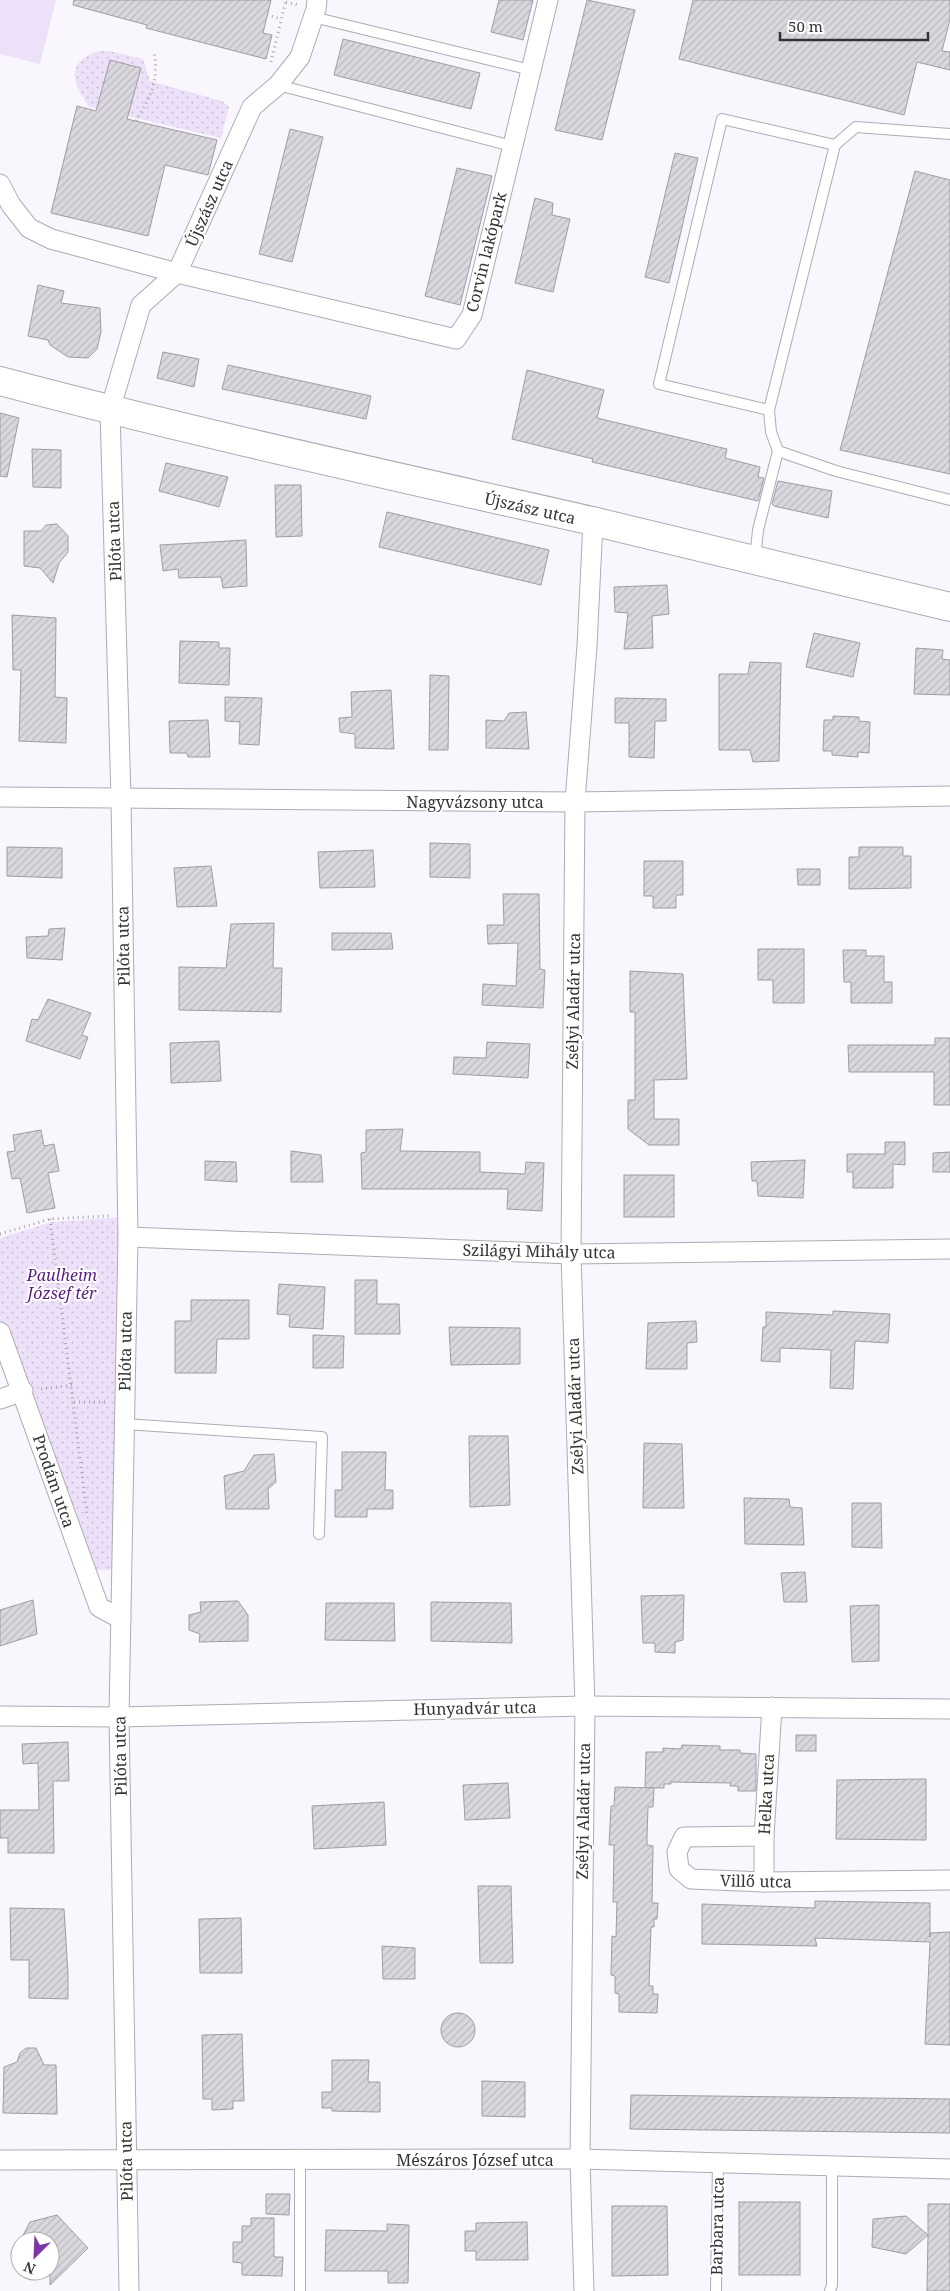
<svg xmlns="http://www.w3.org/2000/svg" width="950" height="2291" viewBox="0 0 950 2291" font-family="'Noto Serif',serif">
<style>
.grass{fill:url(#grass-dots)}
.pitch{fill:#ede1fa}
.building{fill:url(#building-hatch);stroke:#a09ca3}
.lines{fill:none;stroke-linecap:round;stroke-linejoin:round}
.lane-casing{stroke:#aeabb2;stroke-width:12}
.street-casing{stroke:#aeabb2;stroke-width:21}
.secondary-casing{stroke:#aeabb2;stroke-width:30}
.path{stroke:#a8a6ac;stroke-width:3;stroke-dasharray:1 4;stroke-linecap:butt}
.lane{stroke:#fff;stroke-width:10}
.street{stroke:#fff;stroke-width:19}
.secondary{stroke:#fff;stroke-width:28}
.labels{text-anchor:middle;stroke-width:4;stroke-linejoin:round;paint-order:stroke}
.street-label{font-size:16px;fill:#333235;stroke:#fff}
.park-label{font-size:16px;font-style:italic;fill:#5a1e81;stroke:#fff}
</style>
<defs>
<pattern id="grass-dots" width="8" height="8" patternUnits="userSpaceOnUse" patternTransform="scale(1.25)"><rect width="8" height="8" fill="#ede1fa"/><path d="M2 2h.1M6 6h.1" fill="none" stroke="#ccc2d7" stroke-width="1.8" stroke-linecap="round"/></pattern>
<pattern id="building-hatch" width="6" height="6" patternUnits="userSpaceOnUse" patternTransform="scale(1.25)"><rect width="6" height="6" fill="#dbd7df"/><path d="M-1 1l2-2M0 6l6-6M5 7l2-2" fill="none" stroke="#bcb9c0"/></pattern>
</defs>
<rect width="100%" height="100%" fill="#f9f6fe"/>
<g class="grass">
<path d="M98 51H109L143 59 150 81 222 101 229 107 221 138 89 107C73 82 64 64 98 51Z"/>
<polygon points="125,1217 117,1569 91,1571 0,1327 0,1238 51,1222"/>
</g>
<polygon class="pitch" points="0,0 56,0 40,64 0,54"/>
<g class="building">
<polygon points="74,0 271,0 263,33 272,35 266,59 146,28 147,25 73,5"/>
<polygon points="499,0 533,0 523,40 491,32"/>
<polygon points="587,0 635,10 602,140 555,130"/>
<polygon points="693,0 950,0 950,19 942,51 950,52 950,70 917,62 904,115 679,59"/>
<polygon points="343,39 480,73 471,109 334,75"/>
<polygon points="110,60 141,68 127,119 217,140 208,175 165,165 148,236 51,213 77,106 96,111"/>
<polygon points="290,129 323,137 292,262 259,254"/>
<polygon points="675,153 698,158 669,283 645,277"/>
<polygon points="457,168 492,176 460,305 425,296"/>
<polygon points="915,171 950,180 950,474 840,450"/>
<polygon points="535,198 553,203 552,215 570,219 553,292 515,283"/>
<polygon points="38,285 64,291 61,303 100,308 101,332 97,349 88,358 68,357 50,345 48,340 28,336"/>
<polygon points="163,352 199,359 194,387 157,378"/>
<polygon points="228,365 371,396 366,419 222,389"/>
<polygon points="527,370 604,390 597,418 727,449 725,458 760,467 758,477 764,478 758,501 592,462 593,459 512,439"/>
<polygon points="0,413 19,418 7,477 0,476"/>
<polygon points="32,449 61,450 61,488 33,487"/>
<polygon points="166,463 228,477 219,507 159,491"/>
<polygon points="778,481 832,491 828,518 774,506 772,504"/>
<polygon points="275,485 301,485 302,536 276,537"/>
<polygon points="387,512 549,550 541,585 379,547"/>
<polygon points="57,524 68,536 68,552 59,563 53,583 40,568 24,566 24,531 41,531 46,525"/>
<polygon points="246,540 247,586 223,588 221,577 179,578 178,569 163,571 160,545"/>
<polygon points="667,585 669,614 652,616 653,648 624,649 628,613 615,612 614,587"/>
<polygon points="12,615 56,618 55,697 67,698 66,743 19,741 21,670 13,670"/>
<polygon points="814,633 860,643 853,677 806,667"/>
<polygon points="180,641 219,642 219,648 230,648 229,685 179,683"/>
<polygon points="916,648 943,650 942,659 950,660 950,695 914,694"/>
<polygon points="750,662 781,663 779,761 753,762 750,750 719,750 719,674 748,674"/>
<polygon points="430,675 449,676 448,750 429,750"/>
<polygon points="391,690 394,749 355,748 355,734 340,732 339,718 352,717 351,692"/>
<polygon points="225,697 262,698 259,745 239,744 240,722 225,721"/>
<polygon points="615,698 666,699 666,721 655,721 654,758 629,757 629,723 615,723"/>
<polygon points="526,712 529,749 486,748 486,720 504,721 509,713"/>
<polygon points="833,716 859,717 859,721 870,722 869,753 858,752 858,757 832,755 832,751 823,751 824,720 833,720"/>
<polygon points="208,720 210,757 188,757 187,753 170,753 169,721"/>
<polygon points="430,843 470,844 470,878 430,877"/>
<polygon points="7,847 62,848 62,878 7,876"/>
<polygon points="859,847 903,847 903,856 911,856 911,888 849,889 849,857 859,857"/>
<polygon points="373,850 375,887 320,888 318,852"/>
<polygon points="644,861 683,861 683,895 676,895 676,908 653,908 653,896 644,896"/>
<polygon points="211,866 217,906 177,907 174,868"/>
<polygon points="797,869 820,869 820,885 798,885"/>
<polygon points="503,894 539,894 540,969 545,970 543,1008 482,1005 483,984 516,986 518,943 488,944 487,925 504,925"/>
<polygon points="274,923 273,968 282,968 281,1012 179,1010 179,967 226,968 231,924"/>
<polygon points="65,928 62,960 27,958 26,937 48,936 49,929"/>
<polygon points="332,933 391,933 393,949 332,950"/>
<polygon points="758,949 804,949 804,1003 773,1003 773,980 758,980"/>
<polygon points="843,950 866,950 866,956 884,956 884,982 892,982 892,1003 851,1003 851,982 844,982"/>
<polygon points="630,971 683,974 687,1079 654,1080 654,1119 679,1119 679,1145 649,1145 628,1129 628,1100 635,1100 635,1012 630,1012"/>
<polygon points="48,999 91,1013 82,1035 88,1037 80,1059 26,1041 32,1019 38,1020"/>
<polygon points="935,1038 950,1038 950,1105 934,1105 934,1072 849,1072 848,1045 935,1045"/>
<polygon points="219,1041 221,1081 171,1083 170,1043"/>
<polygon points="487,1042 530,1044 528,1078 453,1074 454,1057 486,1058"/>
<polygon points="403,1129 400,1151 480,1152 480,1172 525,1174 526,1162 544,1163 542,1211 507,1209 508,1189 362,1189 361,1153 366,1152 366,1130"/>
<polygon points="41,1130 44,1146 54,1144 59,1171 48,1173 55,1208 27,1213 20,1178 12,1179 7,1152 15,1151 13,1135"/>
<polygon points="885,1142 905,1142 905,1165 893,1164 893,1188 853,1188 853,1172 847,1172 847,1154 885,1154"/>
<polygon points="291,1151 321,1155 323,1182 291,1182"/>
<polygon points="950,1152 950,1172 933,1172 933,1153"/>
<polygon points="805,1160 803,1198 758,1196 757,1181 752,1181 751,1162"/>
<polygon points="205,1161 236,1162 237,1182 205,1180"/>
<rect x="624" y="1175" width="50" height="42"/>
<polygon points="355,1280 377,1280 377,1304 399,1304 400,1334 355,1334"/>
<polygon points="279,1284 325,1287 323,1329 289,1327 290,1315 277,1314"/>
<polygon points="191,1300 249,1300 249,1339 217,1339 216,1373 175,1373 175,1321 191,1321"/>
<polygon points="833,1311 890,1314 888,1343 855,1341 853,1389 830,1388 831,1350 780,1348 780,1362 761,1361 763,1327 766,1327 766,1312 833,1315"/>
<polygon points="696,1321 697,1342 687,1343 687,1369 646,1369 648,1323"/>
<polygon points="449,1327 520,1328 520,1364 451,1365"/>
<polygon points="313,1335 344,1336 343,1368 313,1368"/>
<polygon points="469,1436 508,1436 510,1505 470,1507"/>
<polygon points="644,1443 682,1444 684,1508 643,1508"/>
<polygon points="342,1452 386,1452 385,1490 393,1490 393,1509 367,1509 367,1517 335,1517 335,1490 342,1490"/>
<polygon points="274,1454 276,1482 268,1489 269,1509 226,1509 224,1476 244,1471 254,1455"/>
<polygon points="744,1498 789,1499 790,1507 802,1508 804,1545 745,1544"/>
<polygon points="852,1503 881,1503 882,1548 852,1547"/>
<polygon points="805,1572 807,1602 784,1602 781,1573"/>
<polygon points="684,1595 683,1640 675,1642 675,1653 655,1652 655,1643 643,1643 641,1596"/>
<polygon points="33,1600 37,1634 0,1646 0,1610"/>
<polygon points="238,1601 248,1615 248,1641 199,1642 200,1634 189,1630 189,1615 201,1612 200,1602"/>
<polygon points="431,1602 511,1603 512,1643 431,1641"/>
<polygon points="326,1603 394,1603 395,1641 325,1640"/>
<polygon points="879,1605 879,1661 852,1662 850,1606"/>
<rect x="796" y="1735" width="20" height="16"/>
<polygon points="68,1742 69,1781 53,1781 54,1853 8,1853 8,1838 0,1838 0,1810 39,1810 38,1763 23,1764 22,1744"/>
<polygon points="682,1745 720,1746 720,1750 740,1750 740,1753 756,1754 756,1791 738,1791 738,1786 730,1786 731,1783 671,1782 671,1784 664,1784 664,1788 645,1788 646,1752 663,1752 663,1748 681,1749"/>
<polygon points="926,1779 926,1840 836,1839 837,1780"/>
<polygon points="508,1783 510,1818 465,1820 463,1785"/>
<polygon points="615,1787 654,1788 653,1807 648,1807 647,1837 647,1845 653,1846 652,1903 658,1903 657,1919 654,1919 654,1927 651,1927 649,1986 653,1986 653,1994 658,1994 657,2013 619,2012 619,1994 615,1993 615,1976 611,1975 612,1936 616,1937 617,1902 613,1902 614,1845 609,1845 611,1806 614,1806"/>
<polygon points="384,1802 386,1845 314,1849 312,1806"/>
<polygon points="478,1886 511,1886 513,1963 480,1963"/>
<polygon points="815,1901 930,1903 930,1937 930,1933 950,1932 950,2045 925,2044 930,1942 815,1938 817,1946 702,1944 702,1904 815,1908"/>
<polygon points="10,1908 64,1909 68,1974 68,1999 29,1998 29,1960 11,1960"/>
<polygon points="241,1918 242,1973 200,1973 199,1919"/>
<polygon points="382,1946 415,1948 415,1979 383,1979"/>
<circle cx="458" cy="2030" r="17"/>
<polygon points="242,2034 244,2101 233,2101 233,2109 212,2110 212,2099 203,2099 202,2035"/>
<polygon points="26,2048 36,2048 44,2065 56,2065 57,2114 3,2113 4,2067 17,2062 20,2053"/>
<polygon points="332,2060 369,2060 368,2082 380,2082 380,2112 332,2111 332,2108 322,2108 322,2092 332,2092"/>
<polygon points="482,2081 525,2082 525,2117 482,2116"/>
<polygon points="631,2095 950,2099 950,2133 630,2129"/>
<polygon points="266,2194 290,2194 289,2215 266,2214"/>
<rect x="739" y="2202" width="61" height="73"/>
<polygon points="928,2204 950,2204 950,2291 927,2291 928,2235 906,2254 872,2247 873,2219 906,2216 928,2235"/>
<polygon points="612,2206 667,2206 668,2275 612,2276"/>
<polygon points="57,2215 88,2248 50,2285 50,2241 20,2241 30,2222"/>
<polygon points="251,2218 274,2218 274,2257 283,2257 282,2276 242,2275 242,2263 233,2262 233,2242 242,2242 242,2226 251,2226"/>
<polygon points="527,2222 528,2260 476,2260 476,2251 465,2251 465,2231 476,2231 476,2223"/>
<polygon points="387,2224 409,2225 408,2283 388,2283 388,2271 325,2271 326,2230 387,2231"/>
</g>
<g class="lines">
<g class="lane-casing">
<g id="lane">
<polyline points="313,17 531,70"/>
<polyline points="278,85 512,146"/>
<polyline points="769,410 659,384 722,119 835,145"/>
<polyline points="778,451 836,471 950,500"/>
<polyline points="755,559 758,530 778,451 771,432 769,410 835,145 856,127 950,134"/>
<polyline points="125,1424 322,1437 319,1534"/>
<polyline points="300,2291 300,2160"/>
<polyline points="716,2291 718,2162"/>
<polyline points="830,2291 832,2285 832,2166"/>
</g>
</g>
<g class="street-casing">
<g id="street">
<polyline points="0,184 11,205 29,228 51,239 177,273 456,339 472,315 548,0"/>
<polyline points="0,797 575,802 950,796"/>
<polyline points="128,1237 571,1254 950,1249"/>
<polyline points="0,1332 99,1607 121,1619"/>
<polyline points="0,1399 23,1391"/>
<polyline points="0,1716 119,1717 585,1706 950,1709"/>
<polyline points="764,1836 684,1837 677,1852 679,1869 691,1879 764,1882 950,1880"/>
<polyline points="764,1882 764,1836 772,1707"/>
<polyline points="0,2160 580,2159 950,2169"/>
<polyline points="129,2291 119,1717 128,1237 121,799 110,410 141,305 177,273 252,107 278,85 300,57 316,9 317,0"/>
<polyline points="584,2291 580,2159 585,1706 571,1254 575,802 587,646 593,522"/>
</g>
</g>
<g class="secondary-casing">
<path id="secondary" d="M0 381C196 433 394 476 592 521 712 549 831 578 950 607"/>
</g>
<g class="path">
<polyline points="286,2 298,5"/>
<polyline points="267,15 281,19"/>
<polyline points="271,62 286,0"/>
<path d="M136 121C151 95 159 82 154 51"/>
<polyline points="50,1219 87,1514"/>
<polyline points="0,1234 50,1219 109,1216"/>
<polyline points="41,1389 72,1385"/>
<polyline points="74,1402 106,1402"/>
</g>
<use href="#lane" class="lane"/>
<use href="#street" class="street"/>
<use href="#secondary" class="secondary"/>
</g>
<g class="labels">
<g class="street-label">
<text transform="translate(209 203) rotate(-66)" y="6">Újszász utca</text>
<text transform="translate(486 252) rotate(-76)" y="6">Corvin lakópark</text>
<text transform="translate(530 508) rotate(13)" y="6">Újszász utca</text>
<text transform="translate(114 541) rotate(-92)" y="6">Pilóta utca</text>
<text x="475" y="808">Nagyvázsony utca</text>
<text transform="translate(123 946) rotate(-91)" y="6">Pilóta utca</text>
<text transform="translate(573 1001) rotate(-89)" y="6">Zsélyi Aladár utca</text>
<text transform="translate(539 1251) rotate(1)" y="6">Szilágyi Mihály utca</text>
<text transform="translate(125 1351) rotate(-89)" y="6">Pilóta utca</text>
<text transform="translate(575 1406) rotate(-92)" y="6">Zsélyi Aladár utca</text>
<text transform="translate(54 1481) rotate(71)" y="6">Prodám utca</text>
<text transform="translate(475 1708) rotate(-1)" y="6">Hunyadvár utca</text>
<text transform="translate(120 1756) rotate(-91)" y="6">Pilóta utca</text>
<text transform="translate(766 1794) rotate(-87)" y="6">Helka utca</text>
<text transform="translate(583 1811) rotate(-89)" y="6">Zsélyi Aladár utca</text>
<text transform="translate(756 1881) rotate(1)" y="6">Villő utca</text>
<text x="475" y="2166">Mészáros József utca</text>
<text transform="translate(126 2161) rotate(-91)" y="6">Pilóta utca</text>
<text transform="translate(717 2226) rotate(-89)" y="6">Barbara utca</text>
</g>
<g class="park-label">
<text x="62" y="1281">Paulheim<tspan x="62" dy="18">József tér</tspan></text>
</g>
</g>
<g transform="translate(35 2256) rotate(204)"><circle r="24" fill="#ffffff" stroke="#adadae"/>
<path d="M0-4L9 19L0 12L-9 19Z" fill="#7a35a9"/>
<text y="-8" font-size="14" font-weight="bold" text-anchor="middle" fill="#333235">N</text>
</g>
<path d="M780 32v8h148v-8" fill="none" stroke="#333235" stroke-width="2.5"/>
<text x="788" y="32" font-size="15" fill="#333235" stroke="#ffffff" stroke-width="4" paint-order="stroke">50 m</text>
</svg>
